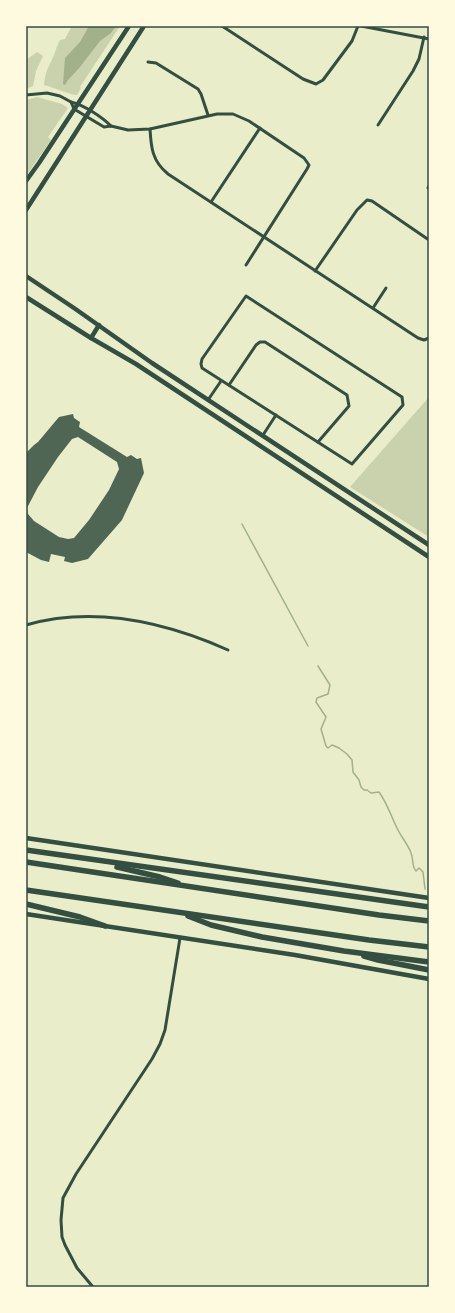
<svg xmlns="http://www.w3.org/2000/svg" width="455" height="1313" viewBox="0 0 455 1313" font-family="Literata,serif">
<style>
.green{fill:#cad2ad}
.water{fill:#a3b18a}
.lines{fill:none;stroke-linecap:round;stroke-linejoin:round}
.stream{stroke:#a3b18a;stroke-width:1.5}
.building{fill:#4f6655;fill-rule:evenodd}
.minor{stroke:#344e41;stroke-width:3}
.secondary{stroke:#344e41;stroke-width:4.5}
.motorway{stroke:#344e41;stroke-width:5.5}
.neatline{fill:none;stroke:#344e41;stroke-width:1.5}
</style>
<rect width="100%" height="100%" fill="#e9edc9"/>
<g class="green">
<path d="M72 26H120L80 87 81 88 77 95C70 95 53 87 44 85 45 71 49 67 54 55 56 50 57 45 60 40L65 39Z"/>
<polygon points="37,52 43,56 36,71 33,86 26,89 26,60"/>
<polygon points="37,97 62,104 68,108 48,137 51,140 26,176 26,100"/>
<polygon points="429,397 429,537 350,487"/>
</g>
<polygon class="water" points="89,26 116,26 111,33 100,41 80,67 68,80 65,85 63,84 65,58 80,42"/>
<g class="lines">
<g class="stream">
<polyline points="242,524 308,646"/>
<path d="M318 666 330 685 328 694 317 698 316 702 326 717 321 729 326 746 328 748 332 745 339 748 347 754 352 760 353 772 359 780 361 787 364 790H367L371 793 379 792C387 803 391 816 397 828 401 837 408 844 411 853 414 860 411 865 416 871L419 868 423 872 425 889"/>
</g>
</g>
<path class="building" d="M73 414 74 418 80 422 79 427 127 457 131 455 137 459 141 458 144 473 122 520 88 559 72 563 64 561 65 557 51 554 49 562 41 560 26 552V453L34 445 38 442 59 417ZM78 437 117 462 119 469 109 490 89 520 74 538 68 539 59 537 34 521 28 514 27 508 38 487 58 457 72 439Z"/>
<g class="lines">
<g class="minor">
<polyline points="222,26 303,79 316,84 323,80 352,41 358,26"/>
<polyline points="361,26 429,39"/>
<polyline points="148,62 156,63 198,89 201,94 208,115"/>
<polyline points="26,95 47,93 60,96 71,102 74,109 104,127 111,126 128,130 150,129 217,114 233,114 249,121 304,158 309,165 307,169 246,265"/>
<path d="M71 102C84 105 102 117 111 126"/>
<polyline points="378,125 413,71 419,59 424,37"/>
<path d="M150 129C151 147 152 161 168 174L418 338 424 340 429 338"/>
<polyline points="428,188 429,186"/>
<polyline points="211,202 260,128"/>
<polyline points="315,271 357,210 367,200 372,201 429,240"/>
<polygon points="246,296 402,397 403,405 352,464 202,368 201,364 202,359"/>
<polyline points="373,308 386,288"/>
<polyline points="229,385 256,345 260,342 265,342 347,395 349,406 318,442"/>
<polyline points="208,400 221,381"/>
<polyline points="263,435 276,415"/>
<path d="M26 625C93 606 165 622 228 650"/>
<polyline points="93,1287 77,1268 65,1245 62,1237 61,1220 63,1198 76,1174 152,1059 160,1044 165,1030 180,938"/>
</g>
<g class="secondary">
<polyline points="26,181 39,163 129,26"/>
<polyline points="26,210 144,26"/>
<polyline points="26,276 74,308 152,363 429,545"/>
<polyline points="26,297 91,338 136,364 429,557"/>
<polyline points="91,338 99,325"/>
<polyline points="26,838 429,898"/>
<polyline points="26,914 295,955 429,979"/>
</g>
<g class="motorway">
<polyline points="26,850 429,907"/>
<polyline points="26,862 379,915 429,921"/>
<polyline points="117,867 160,877 178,883"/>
<polyline points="26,890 369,940 429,947"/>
<polyline points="26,904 80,917 105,926"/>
<polyline points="188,916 211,925 262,937 344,951 429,962"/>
<polyline points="364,956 378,960 429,970"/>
</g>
</g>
<rect width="455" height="1313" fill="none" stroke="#fefae0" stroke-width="54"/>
<rect x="27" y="27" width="401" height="1259" class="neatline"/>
</svg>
